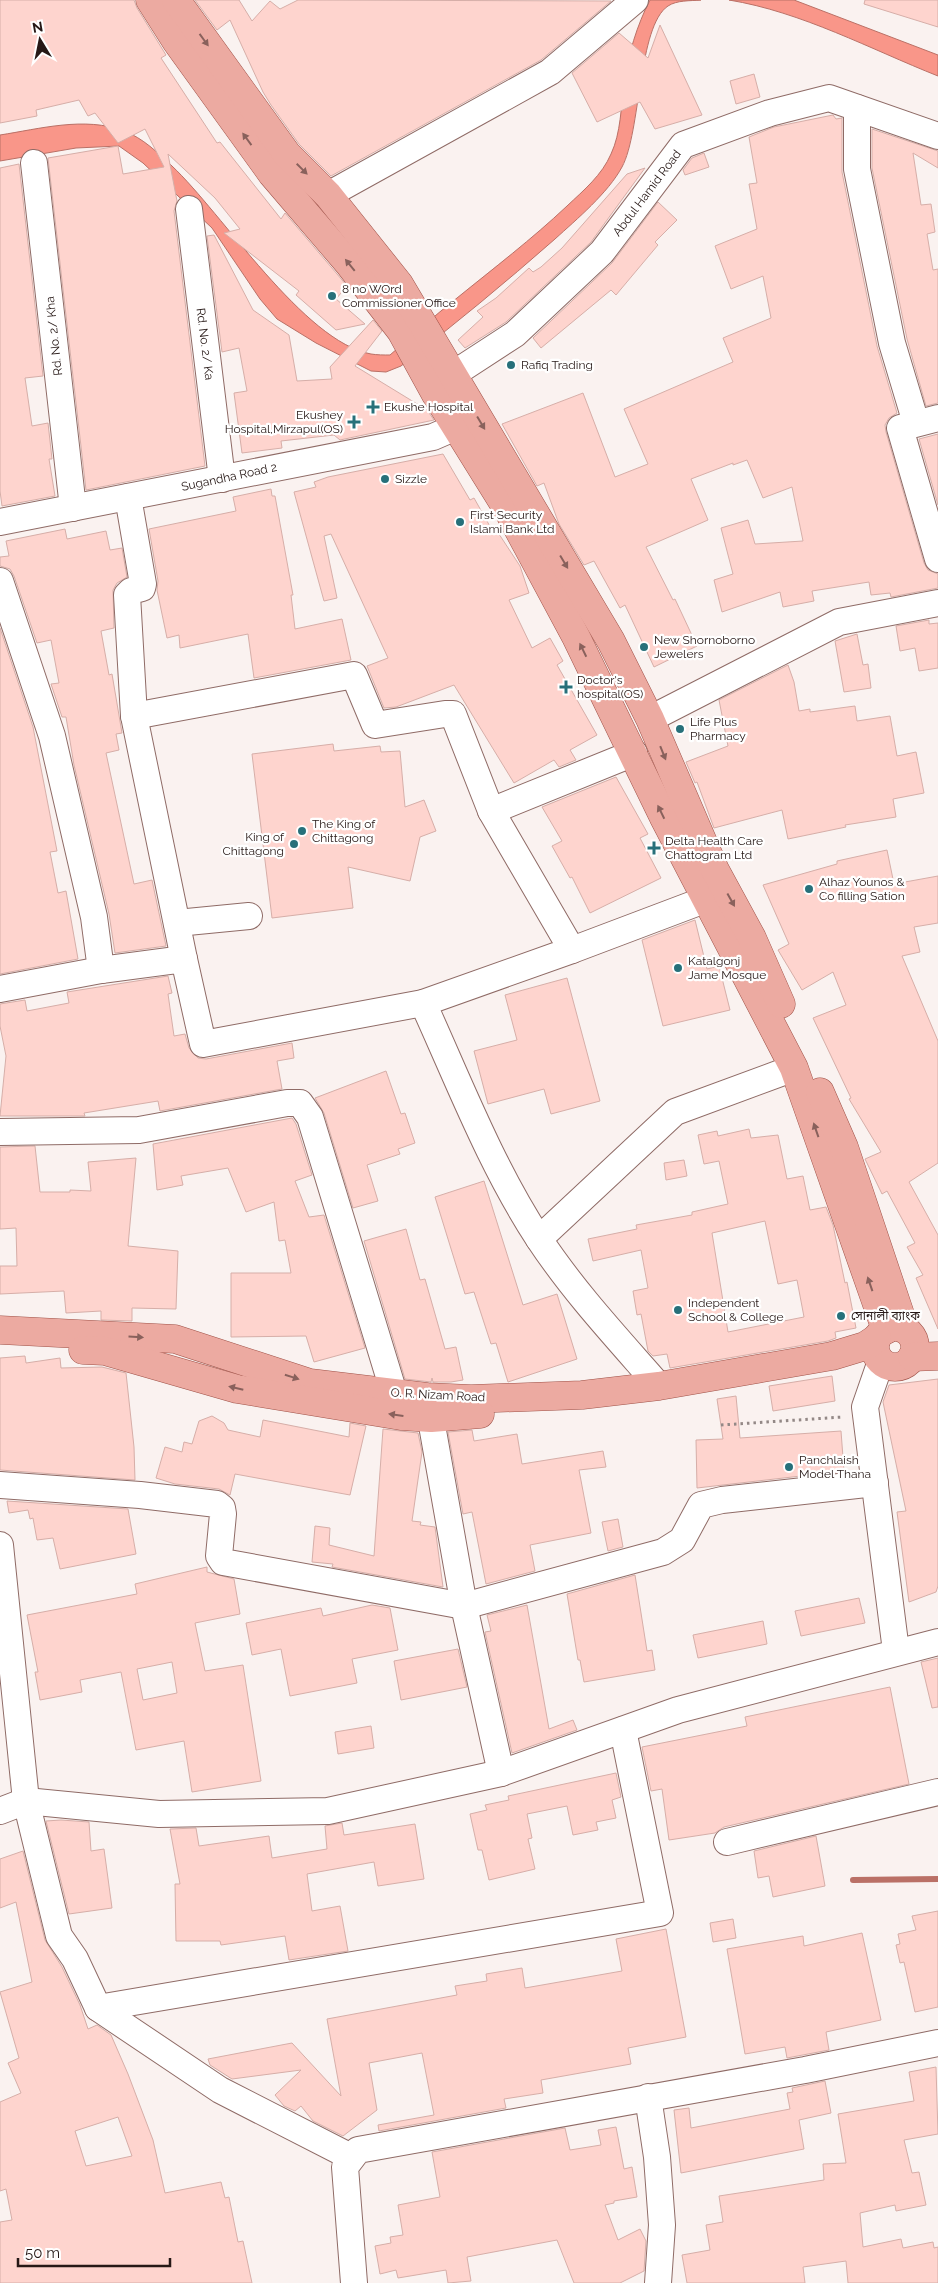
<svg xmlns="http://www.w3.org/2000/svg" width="938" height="2283" viewBox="0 0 938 2283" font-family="Raleway,'Noto Sans Bengali',sans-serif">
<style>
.water{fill:#f99689;stroke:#ba7066}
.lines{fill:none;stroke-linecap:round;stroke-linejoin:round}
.stream{stroke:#ba7066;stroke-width:6}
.building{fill:#fed4ce;stroke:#d6aea8;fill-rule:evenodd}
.minor-casing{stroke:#8f6b66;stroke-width:28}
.major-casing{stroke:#9f5248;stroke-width:29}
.path{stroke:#938886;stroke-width:3;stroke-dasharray:2.5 4;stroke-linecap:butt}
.minor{stroke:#fff;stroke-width:26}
.major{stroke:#ecaaa1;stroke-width:28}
.oneway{fill:#89615c}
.poi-dot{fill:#27707a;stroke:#fff;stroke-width:2}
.labels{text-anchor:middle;stroke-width:4.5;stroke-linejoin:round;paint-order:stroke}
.street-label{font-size:12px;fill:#261816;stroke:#fff}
.poi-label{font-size:12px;fill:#261816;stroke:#fff;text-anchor:start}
</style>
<rect width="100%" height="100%" fill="#faf2f0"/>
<g class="water">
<path d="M650 0H701C690 1 677 0 668 6 638 26 641 132 622 167 608 193 577 219 555 239 505 283 454 325 401 366L386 372 371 371 316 343 277 319 260 299 212 228 143 163 119 146 76 148 0 161V135C39 129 85 116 124 131 143 138 158 153 172 166 222 213 304 342 371 354 377 355 384 355 390 355 412 336 434 316 457 298 494 268 532 239 567 206 584 190 602 175 611 154 621 133 621 106 624 83 628 55 637 25 650 0Z"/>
<path d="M729 0H794L938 55V76C870 49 802 12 729 0Z"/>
</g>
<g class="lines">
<polyline class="stream" points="853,1880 938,1879"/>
</g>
<g class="building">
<polygon points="0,0 134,0 137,8 166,55 161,58 217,143 220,142 281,219 285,213 337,274 347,286 336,299 365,324 336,330 296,295 299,291 224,233 240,229 215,198 168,154 177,201 174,211 205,466 86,490 48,158 118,146 123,174 164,167 145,129 118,143 95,113 88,116 79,100 36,110 37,116 0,123"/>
<polygon points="195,0 239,0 252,21 270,1 280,9 298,0 611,1 541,60 331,176 299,144 271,105 263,92 230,20 217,30"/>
<polygon points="865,0 938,0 938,27 864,4"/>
<polygon points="660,25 702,115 655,129 640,102 597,122 572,73 619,33 648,58"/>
<polygon points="754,74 760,97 736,104 730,81"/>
<polygon points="833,115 836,119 842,118 842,172 877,346 897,413 889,418 885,425 886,432 924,563 928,570 938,574 938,588 891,597 890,593 871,595 869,582 812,591 814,601 783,607 780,592 722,612 714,580 733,574 721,528 748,520 755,544 803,541 792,487 763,498 747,460 733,465 733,463 691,479 708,520 646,547 673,600 675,599 697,646 654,667 625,605 620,608 594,561 584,565 559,524 544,483 537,486 502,424 583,393 615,477 648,464 624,409 733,362 723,338 771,318 763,276 731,289 715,246 757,229 749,184 757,183 749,137 774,127"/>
<polygon points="872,129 938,151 938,168 913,153 921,205 931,204 935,232 927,234 933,270 938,269 938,403 926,406 907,339 872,168"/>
<polygon points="704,153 709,167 685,175 683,170 692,158"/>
<polygon points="19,164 43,376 25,378 32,426 48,423 52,459 49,459 55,496 2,506 0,491 0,168"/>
<polygon points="645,168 591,242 506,322 465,348 458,340 483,317 477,311 496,298 529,268 533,272 541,267 562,248 627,174"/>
<polygon points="658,202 677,220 655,242 658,245 616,295 611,290 541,348 533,338 612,263"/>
<polygon points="214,235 253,310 289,335 297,381 332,379 330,367 373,320 382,331 355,366 427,410 434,420 340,440 334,435 281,441 282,448 242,453 234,393 247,391 239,348 222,352 207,236"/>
<polygon points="938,434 938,505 919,439"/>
<polygon points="443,454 470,500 474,498 492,530 495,528 520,566 529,593 509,600 532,648 550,638 563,661 557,665 597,735 570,750 576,760 559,767 554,760 514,783 454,685 396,707 384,708 367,666 388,658 331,534 324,536 337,598 324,601 294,492 316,487 314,482 328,477"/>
<polygon points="271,489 272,496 275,496 293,595 291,595 295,629 342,619 351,660 254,678 248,634 180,648 179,635 167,638 157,590 158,581 149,529 236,511 233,497"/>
<polygon points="65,529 67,539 106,531 110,550 122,548 127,577 117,583 113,590 114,628 101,631 109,675 112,674 122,733 116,734 119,750 106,753 134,884 152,880 166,946 115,953 109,914 74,765 66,717 62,717 51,684 59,683 51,640 37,643 14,576 10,569 0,566 0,557 9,556 6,541"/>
<polygon points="929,620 929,624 938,623 938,668 919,671 915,648 900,651 896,626"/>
<polygon points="0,628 33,727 57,851 50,852 58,893 66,891 78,959 0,974"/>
<polygon points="857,634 863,665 868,664 871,688 844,692 835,641"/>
<polygon points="788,665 794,682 799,711 810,709 810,712 855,706 857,721 890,716 897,756 916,752 924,793 893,799 896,817 845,825 846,827 788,839 782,810 714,828 697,782 695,783 686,762 728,746 719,700"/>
<polygon points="333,744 334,751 380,746 381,752 400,751 405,807 424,800 436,831 420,837 410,881 348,867 353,908 272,918 252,754"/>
<polygon points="616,777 648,834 640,838 661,878 590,913 572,877 570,878 552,846 562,841 542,807"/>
<polygon points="887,850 894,884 938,876 938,923 914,927 920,952 902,956 938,1041 938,1163 909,1182 938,1235 938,1329 916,1278 923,1275 907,1247 915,1243 887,1191 882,1194 865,1159 881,1152 849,1099 851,1098 813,1018 846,1005 833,972 802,990 778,950 789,944 763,885 837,864 837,861"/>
<polygon points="695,920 707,969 719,966 730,1010 663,1026 642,940"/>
<polygon points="168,976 172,993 168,994 174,1036 185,1034 189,1048 198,1058 206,1059 292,1043 294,1058 277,1061 282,1089 160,1111 158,1101 84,1113 85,1116 0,1116 6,1056 0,1026 0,1004 25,1000 27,1011 69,1003 67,992"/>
<polygon points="567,978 600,1101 551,1114 544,1089 488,1104 474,1051 517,1040 505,995"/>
<polygon points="386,1071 401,1114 405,1113 415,1143 398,1149 400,1154 367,1165 378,1201 353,1208 324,1113 315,1098"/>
<polygon points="292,1118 296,1124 312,1175 295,1181 309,1217 324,1215 365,1348 314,1362 306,1336 231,1337 231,1273 291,1273 285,1240 279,1241 274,1202 246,1212 228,1168 181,1176 183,1185 157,1190 153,1144"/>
<path d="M749 1129 751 1138 778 1135 787 1179 803 1176 810 1210 826 1207 833 1225 845 1283 847 1282 856 1328 835 1332 836 1338 828 1341 670 1368 667 1354 653 1356 648 1351 641 1314 637 1315 633 1291 648 1288 641 1250 593 1261 588 1239 637 1229 636 1225 692 1215V1212L728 1204 719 1161 704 1164 698 1135 717 1131 718 1136ZM765 1221 778 1284 797 1280 804 1317 728 1332 712 1233Z"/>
<polygon points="35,1146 40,1192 70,1192 70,1190 91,1191 88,1162 136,1158 128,1246 178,1251 176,1309 132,1308 132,1321 101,1320 101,1311 66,1313 64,1291 0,1294 0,1266 17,1266 16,1228 0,1229 0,1147"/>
<polygon points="684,1160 687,1176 666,1180 664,1163"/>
<polygon points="484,1181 523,1305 557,1294 577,1359 508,1382 496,1343 491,1344 474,1292 465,1294 435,1197"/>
<polygon points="406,1229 420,1280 425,1279 445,1349 456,1347 463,1380 451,1382 433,1382 432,1378 431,1382 405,1379 364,1241"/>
<polygon points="25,1356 26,1363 60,1358 61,1368 102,1367 126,1373 134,1447 135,1480 0,1470 0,1358"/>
<polygon points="832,1376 835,1401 773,1411 769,1386"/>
<polygon points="938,1379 938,1586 936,1592 909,1602 897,1512 906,1511 883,1402 889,1385"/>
<polygon points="736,1396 740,1438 841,1431 844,1471 697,1488 696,1440 723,1439 717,1399"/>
<polygon points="212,1416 224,1423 228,1430 260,1437 263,1420 349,1437 350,1423 366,1426 350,1495 235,1474 230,1495 219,1489 175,1484 156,1478 165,1447 182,1452 184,1442 192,1444 199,1421"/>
<polygon points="383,1429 418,1433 422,1452 412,1521 421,1522 420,1525 435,1527 443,1587 332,1567 333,1564 312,1562 315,1526 330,1528 329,1545 374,1556"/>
<polygon points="472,1430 474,1441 517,1434 522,1464 603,1451 606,1467 579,1470 591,1533 530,1545 535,1571 486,1584 472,1512 463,1514 448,1432"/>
<polygon points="7,1501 128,1509 136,1554 60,1569 53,1538 37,1540 33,1518 30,1519 28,1510 9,1513"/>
<polygon points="618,1519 623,1547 608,1551 602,1522"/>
<path d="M207 1567V1572L234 1579 240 1614 195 1623 205 1671 243 1665 261 1781 192 1792 184 1741 136 1750 121 1672 80 1680 82 1692 40 1700 35 1672H38L27 1615 137 1594 135 1584ZM172 1662 177 1693 143 1700 137 1669Z"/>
<polygon points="635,1575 647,1651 652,1650 655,1670 584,1682 580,1660 578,1660 567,1594"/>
<polygon points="859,1598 865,1623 801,1636 795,1611"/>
<polygon points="372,1605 390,1608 398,1650 352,1659 357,1683 290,1696 281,1649 252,1655 246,1623 321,1608 323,1616"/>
<polygon points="527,1605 549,1729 573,1720 577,1730 512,1753 485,1632 491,1631 487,1615"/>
<polygon points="763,1621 767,1644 698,1658 693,1635"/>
<polygon points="458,1649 467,1687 401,1700 394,1661"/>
<polygon points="938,1658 938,1707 932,1708 921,1662"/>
<polygon points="890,1687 909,1784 724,1827 715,1833 669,1840 662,1789 651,1791 642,1747 747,1726 745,1717"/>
<polygon points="371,1726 374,1748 338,1754 335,1732"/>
<polygon points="616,1773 621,1797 612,1800 616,1818 596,1822 598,1830 573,1835 567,1806 527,1814 532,1838 528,1839 535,1869 489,1880 482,1850 478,1850 470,1814 487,1810 485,1805 509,1800 508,1796"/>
<polygon points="61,1820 89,1822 91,1851 104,1849 112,1908 69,1914 46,1821"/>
<polygon points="342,1823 344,1835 415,1824 424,1879 378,1886 374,1862 307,1874 312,1911 340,1906 348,1951 289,1960 285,1936 221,1945 220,1941 176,1941 175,1884 180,1884 170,1829 196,1828 199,1846 269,1836 272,1858 327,1849 325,1826"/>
<polygon points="816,1836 825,1886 773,1897 769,1876 758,1878 754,1851"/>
<path d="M23 1851 45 1940 62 1967 80 2005 88 2029 97 2025 111 2035 128 2074 153 2140 165 2193 221 2182 225 2198 229 2197 238 2242 243 2241 252 2283H0V2222L12 2220 6 2189 0 2191V2102L21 2093 8 2063 19 2058 0 1992 32 1982 16 1902 0 1908V1859ZM118 2117 132 2156 86 2166 75 2131Z"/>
<polygon points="938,1911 938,2007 915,2012 904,1962 900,1963 896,1945 900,1944 898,1934 916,1930 912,1916"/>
<polygon points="733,1919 736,1938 713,1942 710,1923"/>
<polygon points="666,1929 686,2037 628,2048 631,2064 541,2080 543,2093 504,2099 506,2108 379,2131 378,2125 434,2115 422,2053 369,2063 377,2110 343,2136 313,2121 301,2106 295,2111 284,2106 275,2095 301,2070 232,2079 210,2065 208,2059 292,2043 341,2096 327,2019 457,1995 455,1986 487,1981 486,1974 522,1968 525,1988 622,1971 616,1939"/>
<polygon points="862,1933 881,2020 826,2032 829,2050 787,2058 785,2047 745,2054 727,1949 803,1936 804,1946"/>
<polygon points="936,2067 938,2134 904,2140 912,2173 919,2172 926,2205 896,2211 895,2205 860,2213 863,2247 901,2239 903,2248 933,2242 934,2248 938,2247 938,2283 848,2283 846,2261 803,2267 805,2283 687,2283 682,2255 710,2250 706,2225 723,2222 719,2196 824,2180 823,2164 846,2163 838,2114 914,2101 909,2072"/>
<polygon points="825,2081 831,2113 799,2120 804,2149 681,2173 674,2110 689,2108 691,2128 790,2109 787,2093 793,2092 792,2088"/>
<polygon points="616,2127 624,2169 632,2167 637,2197 614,2201 614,2203 605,2205 618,2240 640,2229 646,2241 644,2271 620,2283 574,2283 557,2240 467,2257 471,2281 448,2283 446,2270 398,2278 396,2270 380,2274 375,2246 391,2243 390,2237 403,2235 398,2205 440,2197 432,2152 565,2128 570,2150 601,2145 598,2130"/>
</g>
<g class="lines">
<g class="minor-casing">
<g id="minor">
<polyline points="857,108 857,169 892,343 916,423"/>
<polyline points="34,163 73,508"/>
<polyline points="328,195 550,72 635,0"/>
<polyline points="189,209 222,479"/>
<polyline points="452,375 515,334 602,252 683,145 770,113 829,98 938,136"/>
<polyline points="938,418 900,428 938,559"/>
<polyline points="128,497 143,584 142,588 131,591 127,595 134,716 184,959"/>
<polyline points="0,522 433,437 456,427"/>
<polyline points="0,581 52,736 94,917 101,970"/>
<polyline points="134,716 354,675 375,725 445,714 453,714 491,811"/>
<polyline points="650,719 839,622 938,603"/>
<polyline points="177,923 249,916"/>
<polyline points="572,950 707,899"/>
<polyline points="0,989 101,970 184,959 203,1044 423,1003 572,950 491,811 634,753"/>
<path d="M423 1003C459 1082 491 1166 539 1239 574 1292 618 1339 659 1386"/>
<polyline points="0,1132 139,1130 287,1103 300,1103 310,1117 394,1393"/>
<polyline points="539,1239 675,1112 794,1068"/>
<polyline points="881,1361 865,1407 896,1651"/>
<polyline points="427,1397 464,1606 501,1773"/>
<polyline points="0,1485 140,1495 217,1504 222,1508 223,1514 219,1556 223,1562 464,1606 663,1552 682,1540 701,1505 722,1500 875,1483"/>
<polyline points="0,1545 26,1801 59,1936 75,1959 98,2008 220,2090 351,2157"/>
<polyline points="0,1811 26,1801 159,1814 328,1811 501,1773 678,1710 938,1642"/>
<polyline points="727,1842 938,1792"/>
<polyline points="98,2008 660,1913 623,1730"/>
<polyline points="648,2097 657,2157 662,2225 658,2283"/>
<polyline points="354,2283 345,2167 358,2150 805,2070 938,2043"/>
</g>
</g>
<g class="major-casing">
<g id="major">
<polyline points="150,0 176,41 272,174 349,264 401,331 435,393 509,512 576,637 663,816 794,1068 886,1330"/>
<polyline points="176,0 287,154 328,195 399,284 611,641 650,719 715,870 752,938 781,1004"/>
<polyline points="820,1092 844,1147 905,1329"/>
<circle cx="895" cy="1347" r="20"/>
<polyline points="0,1330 175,1339 310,1383 427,1397 471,1399 582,1395 659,1386 832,1356 865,1346 877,1338"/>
<polyline points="83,1350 105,1351 237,1389 401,1416 431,1418 480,1414"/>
<polyline points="912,1357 938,1356"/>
</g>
</g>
<polyline class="path" points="721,1425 843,1417"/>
<use href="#minor" class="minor"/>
<use href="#major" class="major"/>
</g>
<defs><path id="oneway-solid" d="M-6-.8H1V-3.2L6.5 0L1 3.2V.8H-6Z" transform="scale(1.25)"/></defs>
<g class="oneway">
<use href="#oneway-solid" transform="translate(204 40) rotate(54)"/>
<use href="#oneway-solid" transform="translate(247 139) rotate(-126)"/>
<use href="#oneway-solid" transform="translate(302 169) rotate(45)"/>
<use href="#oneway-solid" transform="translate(350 265) rotate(-129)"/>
<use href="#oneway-solid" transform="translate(481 423) rotate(59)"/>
<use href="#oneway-solid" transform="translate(564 562) rotate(59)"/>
<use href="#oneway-solid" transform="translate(583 650) rotate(-116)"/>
<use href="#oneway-solid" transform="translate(663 753) rotate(68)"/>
<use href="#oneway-solid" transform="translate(661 812) rotate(-116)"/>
<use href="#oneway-solid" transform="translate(731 900) rotate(61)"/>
<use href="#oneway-solid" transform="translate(816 1130) rotate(-109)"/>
<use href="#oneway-solid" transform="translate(870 1284) rotate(-109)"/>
<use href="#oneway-solid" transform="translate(136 1337) rotate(3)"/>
<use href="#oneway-solid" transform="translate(292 1377) rotate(18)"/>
<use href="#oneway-solid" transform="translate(236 1388) rotate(-167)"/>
<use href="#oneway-solid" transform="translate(396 1415) rotate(-172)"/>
</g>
<g class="poi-dot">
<circle cx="332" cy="296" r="5"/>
<circle cx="511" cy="365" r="5"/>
<path d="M370.5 399.5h5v5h5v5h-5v5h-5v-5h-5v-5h5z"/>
<path d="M351.5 414.5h5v5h5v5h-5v5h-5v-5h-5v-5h5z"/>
<circle cx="385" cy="479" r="5"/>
<circle cx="460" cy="522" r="5"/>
<circle cx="644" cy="647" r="5"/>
<path d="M563.5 679.5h5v5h5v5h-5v5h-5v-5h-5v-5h5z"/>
<circle cx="680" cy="729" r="5"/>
<circle cx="302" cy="831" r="5"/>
<circle cx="294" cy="844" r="5"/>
<path d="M651.5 840.5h5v5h5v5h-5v5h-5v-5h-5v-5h5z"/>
<circle cx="809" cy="889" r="5"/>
<circle cx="678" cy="968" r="5"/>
<circle cx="678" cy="1310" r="5"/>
<circle cx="841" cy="1316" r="5"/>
<circle cx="789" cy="1467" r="5"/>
</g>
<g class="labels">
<g class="street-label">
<text transform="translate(647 193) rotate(-53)" y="4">Abdul Hamid Road</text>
<text transform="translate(54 336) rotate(-96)" y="4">Rd. No. 2/ Kha</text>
<text transform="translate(205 344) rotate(83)" y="4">Rd. No. 2/ Ka</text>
<text transform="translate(229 477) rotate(-12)" y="4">Sugandha Road 2</text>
<text transform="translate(438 1395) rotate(3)" y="4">O. R. Nizam Road</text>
</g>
<g class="poi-label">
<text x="342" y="293">8 no WOrd<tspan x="342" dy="14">Commissioner Office</tspan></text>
<text x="521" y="369">Rafiq Trading</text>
<text x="384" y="411">Ekushe Hospital</text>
<text x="343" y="419" text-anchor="end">Ekushey<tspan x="343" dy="14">Hospital,Mirzapul(OS)</tspan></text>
<text x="395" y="483">Sizzle</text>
<text x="470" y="519">First Security<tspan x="470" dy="14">Islami Bank Ltd</tspan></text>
<text x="654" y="644">New Shornoborno<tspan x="654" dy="14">Jewelers</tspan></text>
<text x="577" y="684">Doctor's<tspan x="577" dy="14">hospital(OS)</tspan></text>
<text x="690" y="726">Life Plus<tspan x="690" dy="14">Pharmacy</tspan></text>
<text x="312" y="828">The King of<tspan x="312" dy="14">Chittagong</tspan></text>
<text x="284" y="841" text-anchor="end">King of<tspan x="284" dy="14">Chittagong</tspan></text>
<text x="665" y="845">Delta Health Care<tspan x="665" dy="14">Chattogram Ltd</tspan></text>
<text x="819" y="886">Alhaz Younos &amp;<tspan x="819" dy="14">Co filling Sation</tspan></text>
<text x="688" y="965">Katalgonj<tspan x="688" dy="14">Jame Mosque</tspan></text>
<text x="688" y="1307">Independent<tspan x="688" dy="14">School &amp; College</tspan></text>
<text x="851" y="1320">সোনালী ব্যাংক</text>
<text x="799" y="1464">Panchlaish<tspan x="799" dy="14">Model Thana</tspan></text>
</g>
</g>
<g transform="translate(40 40) rotate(350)" stroke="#ffffff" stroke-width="4" paint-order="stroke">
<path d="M0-4L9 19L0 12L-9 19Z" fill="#261816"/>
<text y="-8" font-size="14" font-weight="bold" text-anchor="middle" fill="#261816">N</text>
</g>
<path d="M18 2258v8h152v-8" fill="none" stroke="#261816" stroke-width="2.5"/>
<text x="25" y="2258" font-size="15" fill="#261816" stroke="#ffffff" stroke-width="4" paint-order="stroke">50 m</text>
</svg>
